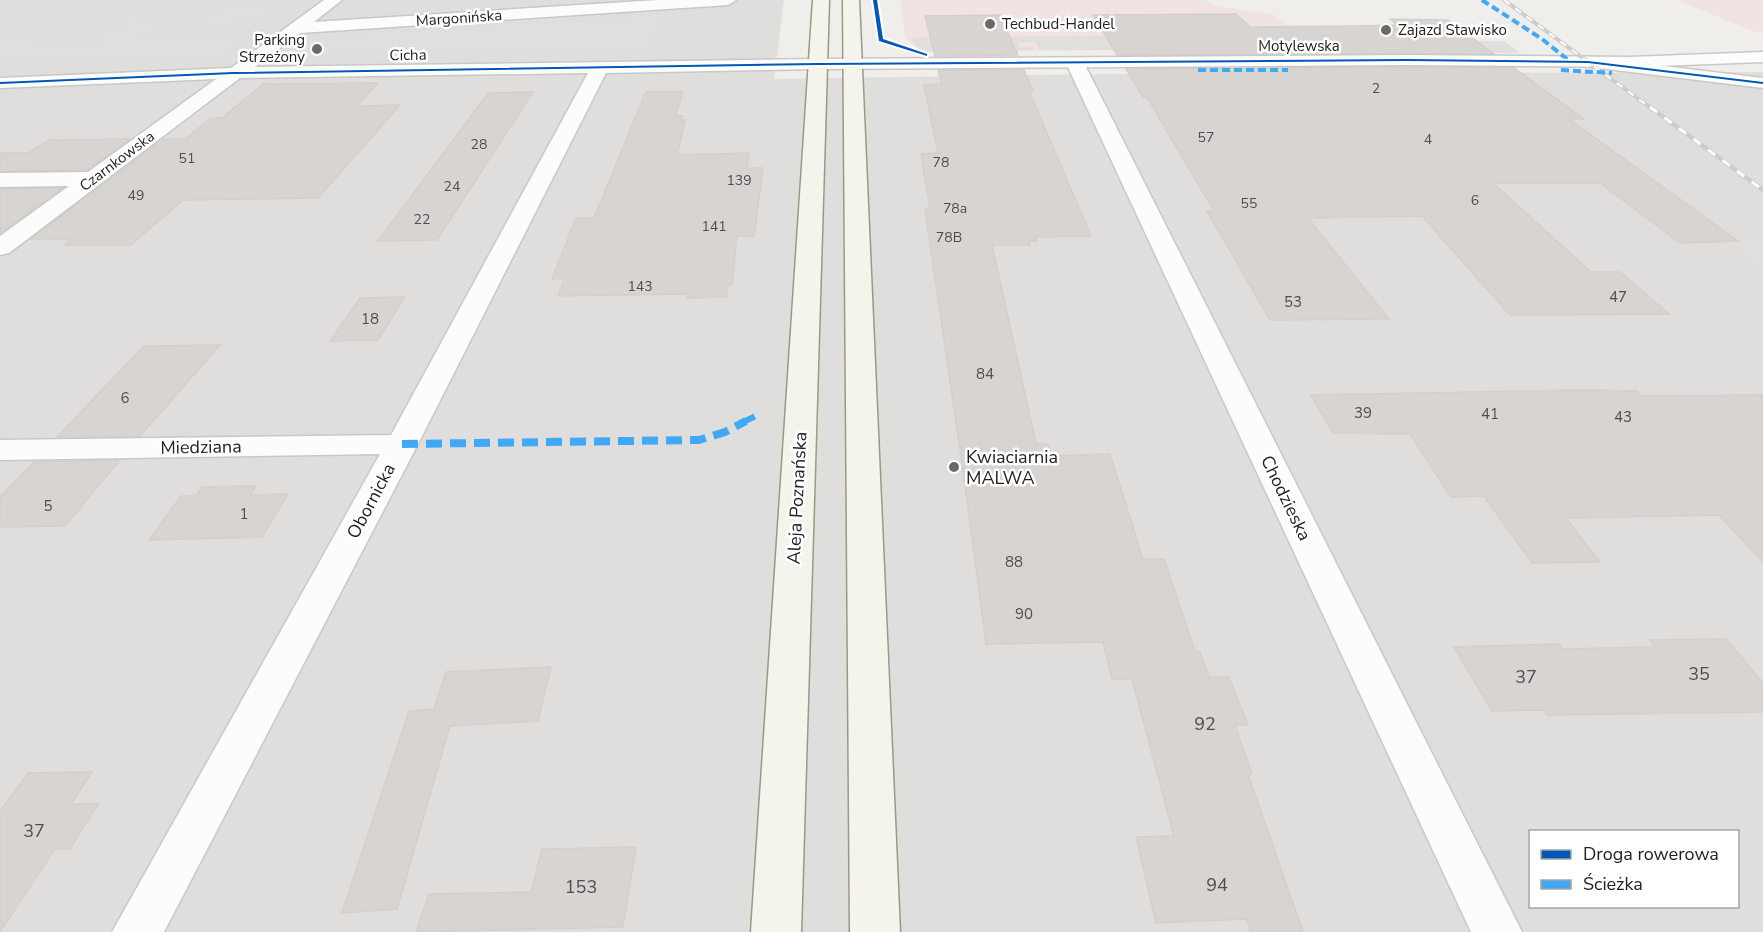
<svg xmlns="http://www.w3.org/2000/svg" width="1763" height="932" viewBox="0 0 1763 932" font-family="'Nunito Sans',sans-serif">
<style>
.residential{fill:#dfdedc;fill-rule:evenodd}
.commercial{fill:#f1e3e1}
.parking{fill:#e0dfde}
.building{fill:#d7d4d2;stroke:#d3d0cc;stroke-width:1.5}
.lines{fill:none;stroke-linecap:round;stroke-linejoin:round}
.minor-casing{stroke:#c9c8c7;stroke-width:3}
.tertiary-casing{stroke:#c9c8c7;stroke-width:3}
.secondary-casing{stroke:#999a82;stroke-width:3}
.minor{fill:#fdfcfc;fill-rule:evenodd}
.tertiary{fill:#fdfcfc;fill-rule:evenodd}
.secondary{fill:#f4f4ed;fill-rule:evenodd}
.rail-far1-casing{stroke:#ccc;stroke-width:4}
.rail-casing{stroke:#ccc;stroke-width:4.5}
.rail-far1{stroke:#fff;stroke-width:2;stroke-dasharray:7;stroke-linecap:butt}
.rail{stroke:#fff;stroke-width:3;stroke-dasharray:9;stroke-linecap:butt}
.quiet-far2{stroke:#3fa9f5;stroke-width:4;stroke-dasharray:8 4;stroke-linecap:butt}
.quiet-far1{stroke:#3fa9f5;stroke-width:6;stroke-dasharray:13 6;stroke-linecap:butt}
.quiet{stroke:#3fa9f5;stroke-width:8;stroke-dasharray:16 8;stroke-linecap:butt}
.cycleway-casing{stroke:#fff;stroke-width:4}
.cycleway{fill:#0057b8;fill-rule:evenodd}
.poi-dot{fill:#6a6968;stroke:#fff;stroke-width:2}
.labels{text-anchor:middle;stroke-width:5;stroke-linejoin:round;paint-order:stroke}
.far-number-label{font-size:14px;fill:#4f4e4e}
.far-street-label{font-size:15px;fill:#222;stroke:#fff}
.far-poi-label{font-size:15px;fill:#222;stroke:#fff;text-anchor:start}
.number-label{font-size:15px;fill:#4f4e4e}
.street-label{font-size:18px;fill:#222;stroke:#fff}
.poi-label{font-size:18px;fill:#222;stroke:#fff;text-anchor:start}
.near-number-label{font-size:18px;fill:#4f4e4e}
</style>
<rect width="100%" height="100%" fill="#f0eeeb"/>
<path class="residential" d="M0 0H784L774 79 1103 74 1763 72V932H0ZM1530 832H1738V906H1530Z"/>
<g class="commercial">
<polygon points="900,0 1204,0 1217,6 1275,15 1310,48 922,52 905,38"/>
<polygon points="1677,0 1763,0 1763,34 1750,30"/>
</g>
<g class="parking">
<polygon points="266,3 293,3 283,11 243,16 223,25 189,27 200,20 219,17 208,14 239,8 251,10 256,5"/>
<polygon points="659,17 645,49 321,52 329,45 312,45 322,37"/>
<polygon points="130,18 171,20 155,30 138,31 122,42 133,36 179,36 172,42 210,42 218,36 238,36 230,42 233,49 224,55 97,55 0,60 0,41 43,42 36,47 106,42 110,39 100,37 109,32 120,33 128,28 115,26"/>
<polygon points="1140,35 1150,50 1039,50 1035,42 1017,43 1020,47 1033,47 1034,50 923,51 910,38"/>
<polygon points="1411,40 1504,41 1521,53 1424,52"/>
<polygon points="1763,240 1763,269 1726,241"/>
</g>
<g class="building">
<polygon points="1236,14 1250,27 1356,26 1397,25 1390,19 1448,20 1494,54 1117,55 1093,15"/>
<polygon points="1000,15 1018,55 935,56 925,16"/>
<polygon points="1407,67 1514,68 1584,119 1569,119 1738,241 1680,243 1600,183 1493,183 1591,272 1620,272 1669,314 1510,315 1422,216 1308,218 1389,319 1270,320 1207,211 1214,211 1147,97 1143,97 1126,69"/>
<polygon points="938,70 1024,70 1033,91 1029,91 1091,236 1035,237 1037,241 1029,241 1030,245 992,245 1036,444 1048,444 1052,456 1110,454 1143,559 1164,559 1195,652 1200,652 1209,677 1229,677 1248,725 1235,725 1252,774 1248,774 1303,932 1251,932 1247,919 1156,923 1136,837 1174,836 1132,679 1112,679 1103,642 986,644 964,477 925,209 930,209 921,154 938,153 924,85 942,84"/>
<polygon points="378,83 357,106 400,105 318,198 183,200 131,245 65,245 71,239 31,239 164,139 185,139 211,118 222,118 263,84"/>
<polygon points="533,92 437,240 378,241 488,93"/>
<polygon points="646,92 683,92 675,116 682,116 681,120 685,120 677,155 749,153 747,168 763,168 754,236 737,236 732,285 728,285 726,297 687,298 688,294 558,296 565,278 552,279 576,218 594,218"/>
<polygon points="130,139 87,170 0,171 0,153 29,153 49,140"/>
<polygon points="62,188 0,233 0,189"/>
<polygon points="405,297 378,340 330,341 360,298"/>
<polygon points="220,345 140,436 57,437 144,346"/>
<polygon points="1582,390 1637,391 1642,396 1763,395 1763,562 1719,515 1566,518 1600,562 1532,563 1484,496 1451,497 1410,434 1333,433 1311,395"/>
<polygon points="120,460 65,526 0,527 0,497 34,462"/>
<polygon points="256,486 250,495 288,494 262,537 149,540 181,496 196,496 202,487"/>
<polygon points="1726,639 1763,683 1763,712 1547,715 1544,710 1492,711 1454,647 1559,644 1562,649 1655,647 1650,640"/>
<polygon points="551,667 538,721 450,726 397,909 342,913 409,711 434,709 446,672"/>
<polygon points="92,772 71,804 98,804 70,849 55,849 0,932 0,811 28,773"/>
<polygon points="636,847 623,927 416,932 429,894 531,892 542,849"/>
</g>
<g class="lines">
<g class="minor-casing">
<g id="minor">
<polygon points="324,0 342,0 314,22 658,0 736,0 728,5 300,33 255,67 818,59 827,64 818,69 606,73 418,444 164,932 112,932 380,454 0,460 0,440 391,435 588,73 240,78 9,253 0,255 0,236 69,186 0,187 0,173 88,172 216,79 0,88 0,78 231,68"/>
<polygon points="1588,57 1763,78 1763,88 1582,66 1579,62 1582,58"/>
<polygon points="1075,58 1084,63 1522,932 1471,932 1066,63"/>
</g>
</g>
<g class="tertiary-casing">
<polygon id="tertiary" points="1763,52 1763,62 1630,67 1407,65 818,69 809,64 818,59 1407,55 1630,57"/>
</g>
<g class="secondary-casing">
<g id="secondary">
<polygon points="813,0 829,0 801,932 751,932"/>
<polygon points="843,0 859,0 900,932 850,932"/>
</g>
</g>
<use href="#minor" class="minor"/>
<use href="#tertiary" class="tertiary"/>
<use href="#secondary" class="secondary"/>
<g class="rail-far1-casing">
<polyline id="rail-far1" points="1504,0 1652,109"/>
</g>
<g class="rail-casing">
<polyline id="rail" points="1650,107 1763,190"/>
</g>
<use href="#rail-far1" class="rail-far1"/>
<use href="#rail" class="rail"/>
<g class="quiet-far2">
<polyline points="1482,0 1542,39 1568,60"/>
<polyline points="1198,70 1288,70"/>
<polyline points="1561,70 1612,73"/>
</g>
<polyline class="quiet-far1" points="743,422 756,416"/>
<polyline class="quiet" points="402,444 699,440 725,432 746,421"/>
<g class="cycleway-casing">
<g id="cycleway">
<polygon points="873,0 877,0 883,39 927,54 927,56 879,41"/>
<polygon points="1407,59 1588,61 1763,82 1763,84 1588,63 1407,61 818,65 233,74 0,84 0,82 233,72 818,63"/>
</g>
</g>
<use href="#cycleway" class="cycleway"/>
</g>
<g class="poi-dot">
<circle cx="990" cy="24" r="6"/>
<circle cx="1386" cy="30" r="6"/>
<circle cx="317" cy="49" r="6"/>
<circle cx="954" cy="467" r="6"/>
</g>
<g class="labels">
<g class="far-number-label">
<text x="1376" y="93">2</text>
<text x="1206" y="142">57</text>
<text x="1428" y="144">4</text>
<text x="479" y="149">28</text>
<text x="187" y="163">51</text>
<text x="941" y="167">78</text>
<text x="739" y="185">139</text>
<text x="452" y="191">24</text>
<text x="136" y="200">49</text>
<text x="1475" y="205">6</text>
<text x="1249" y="208">55</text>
<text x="955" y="213">78a</text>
<text x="422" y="224">22</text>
<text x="714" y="231">141</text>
<text x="949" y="242">78B</text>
<text x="640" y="291">143</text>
</g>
<g class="far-street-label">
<text transform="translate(459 18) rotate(-4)" y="5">Margonińska</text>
<text x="1299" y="51">Motylewska</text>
<text transform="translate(408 55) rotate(-1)" y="5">Cicha</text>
<text transform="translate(117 161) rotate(-37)" y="5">Czarnkowska</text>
</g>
<g class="far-poi-label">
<text x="1002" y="29">Techbud-Handel</text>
<text x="1398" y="35">Zajazd Stawisko</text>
<text x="305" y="45" text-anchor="end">Parking<tspan x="305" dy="17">Strzeżony</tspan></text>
</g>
<g class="number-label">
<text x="1618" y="302">47</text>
<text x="1293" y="307">53</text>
<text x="370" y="324">18</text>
<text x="985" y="379">84</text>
<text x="125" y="403">6</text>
<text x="1363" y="418">39</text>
<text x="1490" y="419">41</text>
<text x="1623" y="422">43</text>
<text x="48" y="511">5</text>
<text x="244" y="519">1</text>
<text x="1014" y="567">88</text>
<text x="1024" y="619">90</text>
</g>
<g class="street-label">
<text transform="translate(201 447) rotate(-1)" y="6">Miedziana</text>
<text transform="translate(797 498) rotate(-87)" y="6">Aleja Poznańska</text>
<text transform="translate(1286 498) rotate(64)" y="6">Chodzieska</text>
<text transform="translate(371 501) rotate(-62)" y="6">Obornicka</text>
</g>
<g class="poi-label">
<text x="966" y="463">Kwiaciarnia<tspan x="966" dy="21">MALWA</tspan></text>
</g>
<g class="near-number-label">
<text x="1699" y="680">35</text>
<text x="1526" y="683">37</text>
<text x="1205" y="730">92</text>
<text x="34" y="837">37</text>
<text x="1217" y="891">94</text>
<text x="581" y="893">153</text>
</g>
</g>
<rect x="1529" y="830" width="210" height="78" fill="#ffffff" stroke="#a7a7a7" stroke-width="1.5"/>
<rect x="1541" y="850" width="30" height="9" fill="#0057b8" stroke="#a7a7a7" stroke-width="1.5"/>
<text x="1583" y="860" font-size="18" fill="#222222">Droga rowerowa</text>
<rect x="1541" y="880" width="30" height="9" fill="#3fa9f5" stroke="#a7a7a7" stroke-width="1.5"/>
<text x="1583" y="890" font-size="18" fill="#222222">Ścieżka</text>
</svg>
